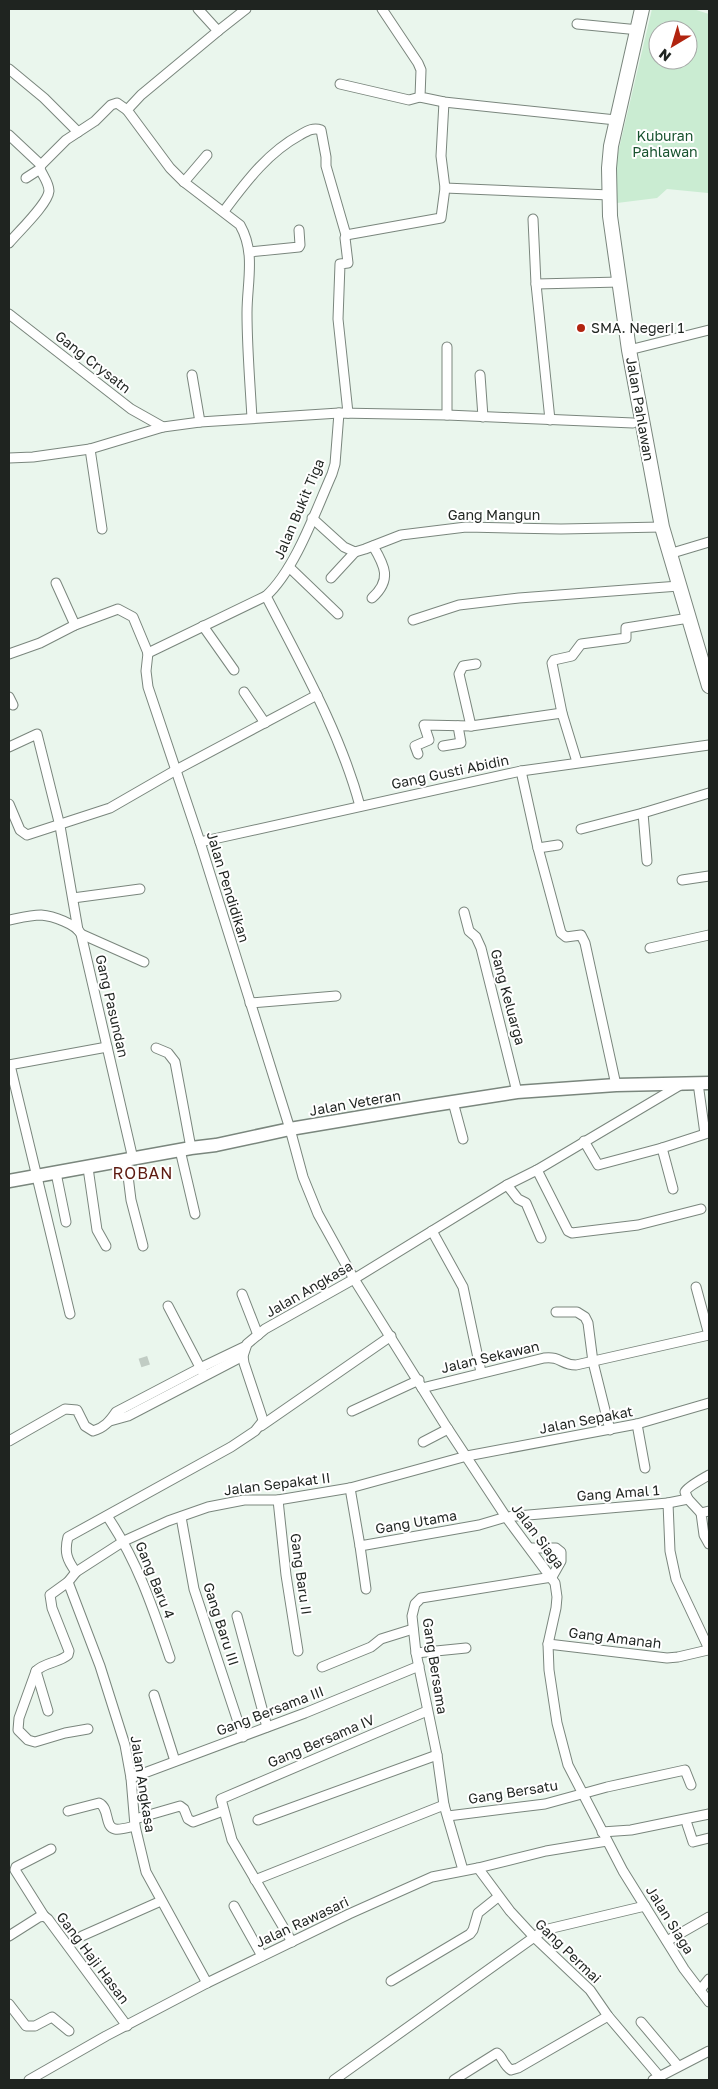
<svg xmlns="http://www.w3.org/2000/svg" width="718" height="2089" viewBox="0 0 718 2089" font-family="'Golos Text',sans-serif">
<style>
.green{fill:#caecd2;fill-rule:evenodd}
.lines{fill:none;stroke-linecap:round;stroke-linejoin:round}
.street-tunnel{stroke:#c1ccc4;stroke-width:9;stroke-dasharray:9 4.5;stroke-linecap:butt}
.street-casing{stroke:#7a867d;stroke-width:11}
.secondary-casing{stroke:#7a867d;stroke-width:15}
.primary-casing{stroke:#7a867d;stroke-width:16}
.street{stroke:#fff;stroke-width:9}
.secondary{stroke:#fff;stroke-width:12}
.primary{stroke:#fff;stroke-width:14}
.poi-dot{fill:#b1240f;stroke:#fff;stroke-width:2}
.labels{text-anchor:middle;stroke-width:4;stroke-linejoin:round;paint-order:stroke}
.park-label{font-size:14px;fill:#18532f;stroke:#fff}
.poi-label{font-size:14px;fill:#1f2420;stroke:#fff;text-anchor:start}
.street-label{font-size:14px;fill:#1f2420;stroke:#fff}
.quarter-label{font-size:16px;letter-spacing:1px;fill:#5d1a10;stroke:#fff}
</style>
<rect width="100%" height="100%" fill="#eaf6ed"/>
<path class="green" d="M652 9H693L709 14V191L708 193 667 189 657 198 617 203V157ZM658 30H688V60H658Z"/>
<g class="lines">
<polyline class="street-tunnel" points="140,1363 149,1360"/>
<g class="street-casing">
<g id="street">
<polyline points="198,9 218,31 246,9"/>
<polyline points="382,9 418,63 421,70 420,97 444,102 616,120"/>
<polyline points="577,24 639,30"/>
<path d="M218 31 141 95 127 110 170 168 184 182 240 225C256 253 247 282 247 313 247 348 250 383 252 418"/>
<polyline points="9,69 44,98 78,132"/>
<polyline points="340,84 409,100 420,97"/>
<polyline points="9,135 41,165"/>
<polyline points="26,178 40,169"/>
<polyline points="184,182 207,155"/>
<polyline points="445,188 610,195"/>
<path d="M224 211C246 182 267 153 300 135 307 131 313 127 321 130L326 157V166L346 235 345 238 348 263 340 264 338 319 348 413"/>
<polyline points="533,219 536,284 550,420"/>
<polyline points="346,235 441,218 445,188 441,156 444,102"/>
<path d="M9 243C18 232 48 204 49 191 49 183 43 176 40 169L41 165 66 140 95 121 111 105 117 103 127 110"/>
<polyline points="250,252 299,247 300,245 299,230"/>
<polyline points="536,284 620,282"/>
<polyline points="9,314 131,409 163,427"/>
<polyline points="447,347 447,415"/>
<polyline points="629,350 709,330"/>
<polyline points="192,375 200,422"/>
<polyline points="480,375 483,417"/>
<polyline points="90,449 102,529"/>
<polyline points="9,458 33,457 90,449 163,427 200,422 339,413"/>
<polyline points="312,518 344,547 355,552 365,549 401,535 466,527 561,529 662,527"/>
<polyline points="669,554 709,542"/>
<polyline points="289,567 338,614"/>
<polyline points="331,578 355,552"/>
<polyline points="56,583 75,625"/>
<path d="M266 596C301 664 340 732 360 806"/>
<path d="M372 598C392 580 385 566 373 546"/>
<polyline points="413,620 459,605 519,598 679,586"/>
<polyline points="203,626 234,670"/>
<polyline points="148,653 146,671 148,687 200,842 290,1129 303,1177 318,1214 354,1279 444,1423 506,1517 555,1583 557,1597 556,1608 548,1644 549,1670 557,1723 568,1765 623,1871 684,1969 709,2002"/>
<path d="M148 653 266 596C295 570 316 510 332 474L335 464 339 413 447 415 633 423"/>
<polyline points="9,654 40,643 75,625 118,609 133,617 148,653"/>
<polyline points="476,664 463,666 459,674 471,726 562,713"/>
<polyline points="244,692 265,723"/>
<polyline points="9,697 13,705"/>
<polyline points="443,746 461,743 458,726"/>
<polyline points="9,747 37,734 60,826 78,930"/>
<polyline points="418,754 415,746 429,740 424,725 471,726"/>
<polyline points="577,762 562,713 552,663 554,660 572,656 581,644 626,638 626,628 689,618"/>
<polyline points="521,771 538,848 561,933 566,937 581,935 585,943 616,1085"/>
<polyline points="9,804 20,830 27,835 110,808 176,770 317,695"/>
<polyline points="581,829 643,813"/>
<polyline points="200,842 521,771 709,745"/>
<polyline points="538,848 558,845"/>
<polyline points="647,861 643,813 709,793"/>
<polyline points="682,880 709,876"/>
<polyline points="73,898 140,889"/>
<polyline points="464,912 469,931 476,937 481,948 517,1092"/>
<path d="M9 920C19 918 31 915 41 915 53 916 76 924 81 934L133 1159"/>
<polyline points="81,934 144,962"/>
<polyline points="650,948 709,935"/>
<polyline points="250,1003 336,996"/>
<polyline points="156,1048 168,1053 175,1062 191,1148"/>
<polyline points="9,1065 107,1047"/>
<polyline points="10,1065 70,1314"/>
<polyline points="453,1102 463,1139"/>
<polyline points="584,1141 598,1165 662,1148"/>
<polyline points="180,1150 195,1214"/>
<polyline points="126,1160 131,1200 143,1246"/>
<polyline points="88,1168 97,1230 106,1246"/>
<polyline points="537,1170 568,1231 572,1233 638,1225 701,1209"/>
<polyline points="56,1173 66,1222"/>
<polyline points="507,1185 518,1199 526,1203 541,1238"/>
<polyline points="673,1189 662,1148 705,1134 698,1083"/>
<polyline points="432,1231 463,1287 481,1372"/>
<polyline points="696,1287 709,1335"/>
<polyline points="242,1294 258,1335"/>
<polyline points="168,1306 202,1371"/>
<polyline points="556,1312 577,1312 585,1317 588,1323 593,1362 610,1430"/>
<path d="M422 1388 544 1358C561 1356 561 1365 576 1365L709 1335"/>
<polyline points="352,1411 419,1380"/>
<polyline points="110,1421 128,1416 243,1356"/>
<polyline points="637,1424 645,1468"/>
<polyline points="261,1426 391,1336"/>
<path d="M9 1441 65 1409 77 1410 85 1426 93 1431C104 1428 110 1421 116 1412L200 1368 246 1346"/>
<polyline points="423,1442 448,1429"/>
<polyline points="350,1488 360,1546 479,1525 506,1517 668,1503 670,1551 676,1579 709,1649"/>
<polyline points="278,1500 286,1575 298,1651"/>
<polyline points="668,1503 688,1499"/>
<polyline points="709,1511 701,1513 704,1535 709,1544"/>
<path d="M701 1513 688 1499 685 1492C687 1487 704 1478 709 1475"/>
<path d="M107 1516C137 1560 153 1608 170 1658"/>
<polyline points="181,1517 194,1589 243,1737"/>
<polyline points="360,1546 366,1589"/>
<path d="M76 1572C67 1560 64 1552 68 1537L231 1447 255 1431 263 1421 262 1417 244 1363 243 1356 247 1344 265 1329 354 1279 507 1185 537 1170 682 1084"/>
<polyline points="68,1582 100,1666 125,1745 131,1778 135,1826 146,1872 207,1983"/>
<polyline points="237,1616 267,1727"/>
<polyline points="548,1644 667,1658 678,1657 708,1650"/>
<polyline points="416,1653 466,1648"/>
<polyline points="322,1667 371,1647 381,1639 413,1629"/>
<polyline points="36,1671 48,1711"/>
<polyline points="154,1695 175,1761"/>
<path d="M88 1729 65 1733 35 1742 28 1740 18 1730 19 1718 36 1671C45 1662 59 1663 68 1655L69 1651 52 1608 50 1595 68 1582 76 1572 124 1541 168 1521 208 1507 244 1500H278L350 1488 467 1456 637 1424 709 1403"/>
<polyline points="131,1778 305,1713 419,1666"/>
<path d="M68 1811 99 1803C110 1808 104 1827 115 1829 121 1830 130 1827 135 1826"/>
<polyline points="448,1816 545,1804 607,1787 685,1770 691,1785"/>
<polyline points="135,1819 180,1806 184,1809 188,1819 193,1822 223,1811"/>
<polyline points="258,1820 437,1755"/>
<polyline points="687,1824 693,1842 709,1838"/>
<polyline points="602,1832 631,1830 709,1814"/>
<polyline points="478,1868 510,1911 534,1937 590,1990 608,2016 659,2076"/>
<polyline points="463,1870 444,1805 437,1755 416,1653 412,1616 415,1604 421,1598 552,1577 561,1561 561,1552 556,1548 530,1548"/>
<polyline points="255,1880 444,1805"/>
<polyline points="234,1906 262,1956"/>
<polyline points="44,1916 15,1870 16,1867 51,1849"/>
<polyline points="9,1936 39,1917 44,1916 48,1919 127,2026"/>
<polyline points="82,1936 161,1901"/>
<polyline points="667,1941 709,1917"/>
<polyline points="292,1942 232,1840 221,1799 427,1711"/>
<polyline points="391,1981 470,1934 473,1930 478,1913 498,1897"/>
<polyline points="700,1990 709,1979"/>
<polyline points="9,2004 26,2026 35,2026 52,2017 69,2031"/>
<polyline points="641,2022 678,2066"/>
<polyline points="29,2080 106,2036 207,1983 349,1914 432,1877 478,1868 546,1851 607,1841"/>
<polyline points="334,2080 544,1930 645,1906"/>
<path d="M454 2080 497 2053C503 2057 503 2065 511 2070L518 2068 608 2016"/>
<polyline points="653,2080 709,2051"/>
</g>
</g>
<g class="secondary-casing">
<polyline id="secondary" points="9,1181 191,1148 216,1145 290,1129 427,1106 517,1092 616,1085 709,1083"/>
</g>
<g class="primary-casing">
<polyline id="primary" points="642,9 611,146 609,168 610,216 629,350 662,527 709,686"/>
</g>
<use href="#street" class="street"/>
<use href="#secondary" class="secondary"/>
<use href="#primary" class="primary"/>
</g>
<circle class="poi-dot" cx="581" cy="328" r="5"/>
<g class="labels">
<g class="park-label">
<text x="665" y="141">Kuburan<tspan x="665" dy="16">Pahlawan</tspan></text>
</g>
<g class="poi-label">
<text x="591" y="333">SMA. Negeri 1</text>
</g>
<g class="street-label">
<text transform="translate(93 362) rotate(38)" y="5">Gang Crysatn</text>
<text transform="translate(640 409) rotate(80)" y="5">Jalan Pahlawan</text>
<text transform="translate(299 509) rotate(-67)" y="5">Jalan Bukit Tiga</text>
<text x="494" y="520">Gang Mangun</text>
<text transform="translate(450 772) rotate(-12)" y="5">Gang Gusti Abidin</text>
<text transform="translate(228 887) rotate(73)" y="5">Jalan Pendidikan</text>
<text transform="translate(508 997) rotate(75)" y="5">Gang Keluarga</text>
<text transform="translate(112 1006) rotate(77)" y="5">Gang Pasundan</text>
<text transform="translate(355 1103) rotate(-10)" y="5">Jalan Veteran</text>
<text transform="translate(309 1289) rotate(-30)" y="5">Jalan Angkasa</text>
<text transform="translate(490 1357) rotate(-13)" y="5">Jalan Sekawan</text>
<text transform="translate(586 1420) rotate(-11)" y="5">Jalan Sepakat</text>
<text transform="translate(277 1484) rotate(-7)" y="5">Jalan Sepakat II</text>
<text transform="translate(618 1493) rotate(-4)" y="5">Gang Amal 1</text>
<text transform="translate(416 1522) rotate(-10)" y="5">Gang Utama</text>
<text transform="translate(538 1536) rotate(53)" y="5">Jalan Siaga</text>
<text transform="translate(301 1574) rotate(82)" y="5">Gang Baru II</text>
<text transform="translate(155 1580) rotate(68)" y="5">Gang Baru 4</text>
<text transform="translate(221 1624) rotate(72)" y="5">Gang Baru III</text>
<text transform="translate(615 1638) rotate(7)" y="5">Gang Amanah</text>
<text transform="translate(435 1666) rotate(81)" y="5">Gang Bersama</text>
<text transform="translate(270 1711) rotate(-21)" y="5">Gang Bersama III</text>
<text transform="translate(321 1741) rotate(-23)" y="5">Gang Bersama IV</text>
<text transform="translate(143 1784) rotate(81)" y="5">Jalan Angkasa</text>
<text transform="translate(513 1792) rotate(-9)" y="5">Gang Bersatu</text>
<text transform="translate(670 1920) rotate(58)" y="5">Jalan Siaga</text>
<text transform="translate(302 1922) rotate(-25)" y="5">Jalan Rawasari</text>
<text transform="translate(568 1951) rotate(44)" y="5">Gang Permai</text>
<text transform="translate(93 1958) rotate(53)" y="5">Gang Haji Hasan</text>
</g>
<g class="quarter-label">
<text x="143" y="1179">ROBAN</text>
</g>
</g>
<rect width="718" height="2089" fill="none" stroke="#1f2420" stroke-width="20"/>
<g transform="translate(673 45) rotate(218)"><circle r="24" fill="#ffffff" stroke="#a5a7a6"/>
<path d="M0-4L9 19L0 12L-9 19Z" fill="#b1240f"/>
<text y="-8" font-size="14" font-weight="bold" text-anchor="middle" fill="#1f2420">N</text>
</g>
</svg>
